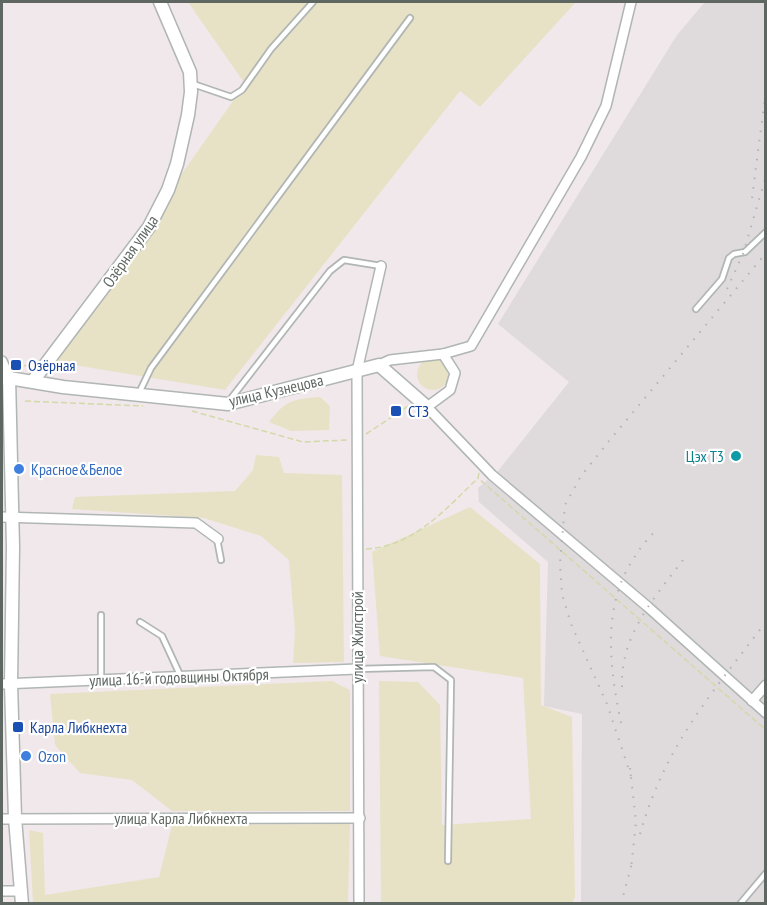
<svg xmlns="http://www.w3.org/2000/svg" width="767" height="905" viewBox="0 0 767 905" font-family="'PT Sans Narrow',sans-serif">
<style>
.industrial{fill:#dfdadc}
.green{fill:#e7e2c5}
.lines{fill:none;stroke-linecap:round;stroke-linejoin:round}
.service-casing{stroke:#b0b6b3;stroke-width:8}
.minor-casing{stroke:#b0b6b3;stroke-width:12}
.tertiary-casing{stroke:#b0b6b3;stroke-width:15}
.path{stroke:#d3d9a8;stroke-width:1.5;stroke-dasharray:6 3;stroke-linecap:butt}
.service{stroke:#fff;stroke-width:4.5}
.minor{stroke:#fff;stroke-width:9}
.tertiary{stroke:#fff;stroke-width:12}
.rail{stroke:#b2b3b2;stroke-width:2;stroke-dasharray:1.5 8;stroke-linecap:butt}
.transit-dot{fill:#1a4fb4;stroke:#fff;stroke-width:2}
.culture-dot{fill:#0f9aa8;stroke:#fff;stroke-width:2}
.shop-dot{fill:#3f7fe0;stroke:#fff;stroke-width:2}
.labels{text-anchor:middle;stroke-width:4.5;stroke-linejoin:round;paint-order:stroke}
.street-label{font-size:16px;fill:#5f6762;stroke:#fff}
.transit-label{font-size:16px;fill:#164399;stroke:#fff;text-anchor:start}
.culture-label{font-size:16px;fill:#0d838f;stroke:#fff;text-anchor:end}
.shop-label{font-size:16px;fill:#366cbe;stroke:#fff;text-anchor:start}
</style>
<rect width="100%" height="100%" fill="#f0e8eb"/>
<polygon class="industrial" points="705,2 765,2 765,903 581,903 582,714 544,706 548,562 479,502 478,488 498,471 569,382 498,324 677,35"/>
<g class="green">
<polygon points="188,2 576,2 480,107 460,91 225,390 50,361 245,84"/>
<circle cx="433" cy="374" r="16"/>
<path d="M320 397 330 406 329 430 291 431 269 422C286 400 293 399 320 397Z"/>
<polygon points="256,455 279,457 284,473 342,475 344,662 293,663 295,631 289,560 261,536 204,518 72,509 75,497 235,491 253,470"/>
<polygon points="470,507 540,564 541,705 572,717 575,897 572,903 381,903 379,681 418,682 440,705 442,825 531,819 523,678 380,656 372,552"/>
<polygon points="332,681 350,690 350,811 172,811 132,780 80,773 55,745 50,694"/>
<polygon points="350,824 348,903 33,903 29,830 43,833 45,895 159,877 172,825"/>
</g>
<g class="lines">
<g class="service-casing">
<g id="service">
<polyline points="193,84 231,97 242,90 271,49 313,2"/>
<polyline points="696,309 722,279 729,258 734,254 745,252 766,232"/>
<polyline points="139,393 151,368 410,18"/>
<polyline points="229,401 330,271 344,260 381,266"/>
<polyline points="217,539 221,560"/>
<polyline points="140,622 162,636 181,677"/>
<polyline points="357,669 434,667 451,680 448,861"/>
<polyline points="101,680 101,615"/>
<polyline points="740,904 766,873"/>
</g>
</g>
<g class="minor-casing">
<g id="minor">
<polyline points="443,354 455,373 450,390 427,407 492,475 648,607 766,713"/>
<polyline points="2,361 9,377"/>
<polyline points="379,365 390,360 443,354 471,346 581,157 606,106 631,2"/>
<polyline points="2,517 196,523 218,539"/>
<polyline points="2,684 357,669"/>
<polyline points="752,701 766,685"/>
<polyline points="2,819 360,818"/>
<polyline points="2,891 22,891"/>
<polyline points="359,904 357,371 381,266"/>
</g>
</g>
<g class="tertiary-casing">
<g id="tertiary">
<polyline points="3,377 63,387 228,404 379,365 427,407"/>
<polyline points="9,377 13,547 11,684 15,818 22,904"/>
<polyline points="33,381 149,227 168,190 177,164 188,115 191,92 190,72 160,2"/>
</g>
</g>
<g class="path">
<polyline points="15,365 31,366"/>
<polyline points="25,401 143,406"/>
<polyline points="192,411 303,442 348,440"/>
<polyline points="366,434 410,405"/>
<polyline points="479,473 478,478 766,730"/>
<path d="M366 549C413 547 446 509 478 478"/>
</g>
<use href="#service" class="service"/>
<use href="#minor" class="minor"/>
<use href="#tertiary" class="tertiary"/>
<g class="rail">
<polyline points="752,198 766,90"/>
<polyline points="727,289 743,254 766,176"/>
<path d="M622 687C620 634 656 596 686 556"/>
<path d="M621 723C610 670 601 606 634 558 640 547 649 538 657 529"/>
<polyline points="630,768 636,822 631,869"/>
<polyline points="631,776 607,704 571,624 562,594 560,563 565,505 581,476 609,441 766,253"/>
<path d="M640 834C666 744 710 696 765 623"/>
<polyline points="621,904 632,863"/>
</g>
</g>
<g class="transit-dot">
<rect x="10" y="359" width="12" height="12" rx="3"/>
<rect x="390" y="405" width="12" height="12" rx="3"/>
<rect x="12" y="721" width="12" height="12" rx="3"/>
</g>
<circle class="culture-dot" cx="736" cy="456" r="6"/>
<g class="shop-dot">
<circle cx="19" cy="469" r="6"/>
<circle cx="26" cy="756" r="6"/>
</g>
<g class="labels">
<g class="street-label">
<text transform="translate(130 251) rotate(-55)" y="6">Озёрная улица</text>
<text transform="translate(276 390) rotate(-13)" y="6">улица Кузнецова</text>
<text transform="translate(357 637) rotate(-90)" y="6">улица Жилстрой</text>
<text transform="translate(179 677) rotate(-2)" y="6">улица 16-й годовщины Октября</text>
<text x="181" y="824">улица Карла Либкнехта</text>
</g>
<g class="transit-label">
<text x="28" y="371">Озёрная</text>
<text x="408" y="417">СТЗ</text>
<text x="30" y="733">Карла Либкнехта</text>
</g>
<g class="culture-label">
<text x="724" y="462">Цэх Т3</text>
</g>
<g class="shop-label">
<text x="31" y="475">Красное&amp;Белое</text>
<text x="38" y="762">Ozon</text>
</g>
</g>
<rect width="767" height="905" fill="none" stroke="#5f6762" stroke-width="6"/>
</svg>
